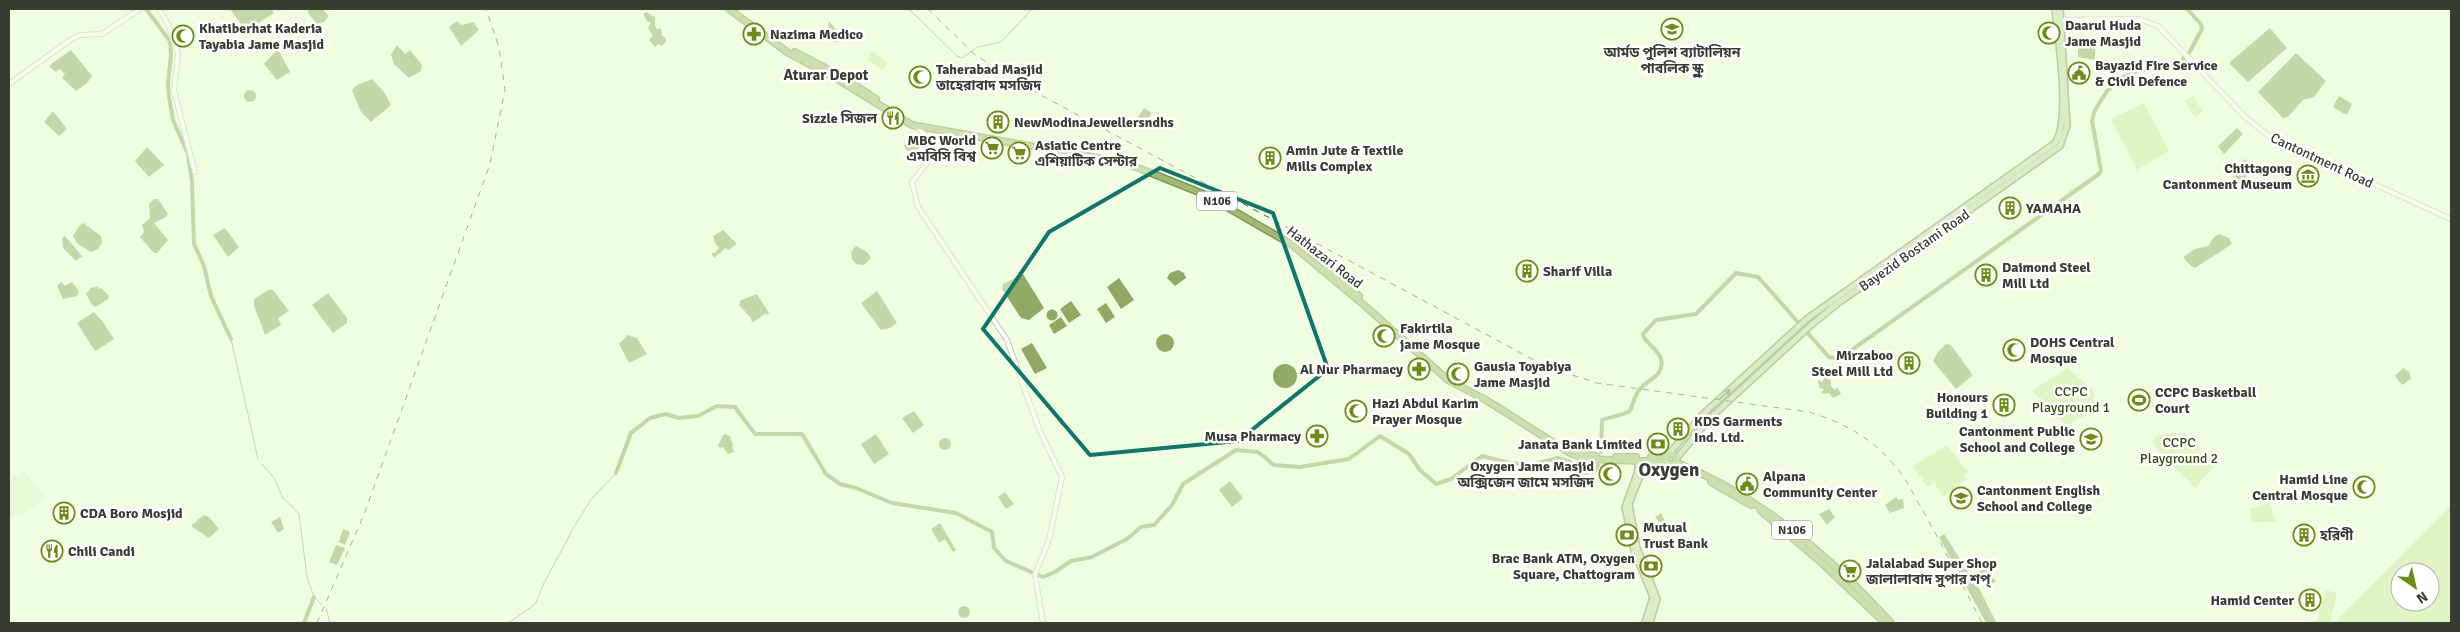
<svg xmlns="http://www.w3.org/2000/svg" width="2460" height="632" viewBox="0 0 2460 632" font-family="Signika,'Noto Sans Bengali',sans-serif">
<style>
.built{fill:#e3f1ce}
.green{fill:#ceeaa2;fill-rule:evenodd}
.water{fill:#90a964}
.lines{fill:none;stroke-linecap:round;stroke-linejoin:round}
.stream{stroke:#90a964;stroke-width:1}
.canal{stroke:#90a964;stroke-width:4}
.minor-casing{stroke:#c0cbb0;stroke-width:6}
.major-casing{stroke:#7b8f5a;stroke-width:8}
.highway-casing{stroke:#7b8f5a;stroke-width:8}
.minor{stroke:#fff;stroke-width:4}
.major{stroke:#c5d6a9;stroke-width:5}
.highway{stroke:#9fbb6f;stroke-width:5.5}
.rail{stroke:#51574a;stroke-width:1;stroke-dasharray:6 6;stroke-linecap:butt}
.oneway{fill:#778268}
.marked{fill:none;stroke:#0f766e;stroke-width:4;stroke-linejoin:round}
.labels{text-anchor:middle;stroke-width:5;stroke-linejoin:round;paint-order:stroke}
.shield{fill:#fff;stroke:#747770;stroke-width:1}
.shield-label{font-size:12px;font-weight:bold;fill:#383d32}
.poi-label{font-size:14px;font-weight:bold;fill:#383d32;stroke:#fff;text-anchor:start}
.street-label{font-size:14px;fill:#383d32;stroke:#fff}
.park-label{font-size:14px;fill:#374815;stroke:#fff}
.neighbourhood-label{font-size:15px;font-weight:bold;fill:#383d32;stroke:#fff}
.district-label{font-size:19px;font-weight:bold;fill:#383d32;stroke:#fff}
</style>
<rect width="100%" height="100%" fill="#f1fde0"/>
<polygon class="built" points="23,470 46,498 23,515 9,516 9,481"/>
<g class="green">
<polygon points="873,51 888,63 882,70 867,59"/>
<polygon points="2193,96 2203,112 2195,117 2185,101"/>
<polygon points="2144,103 2169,151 2137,170 2111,119"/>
<path d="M2067 368 2093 390C2096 398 2094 406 2091 414L2074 421 2069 428 2032 391Z"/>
<polygon points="2141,392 2148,399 2137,409 2130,401"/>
<polygon points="2173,433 2186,434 2214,466 2195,488 2158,451 2153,442 2156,436"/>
<polygon points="1947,445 1968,472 1964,475 1967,479 1943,497 1934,483 1927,487 1913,466"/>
<polygon points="2269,503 2276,522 2251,522 2250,509"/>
<path d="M2451 505V623H2334ZM2400 572H2430V602H2400Z"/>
<polygon points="2326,590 2337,593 2330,623 2316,623"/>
</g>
<g class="water">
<polygon points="230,9 271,9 274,13 246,31"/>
<polygon points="308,9 322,9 329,16 324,22 317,24 308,13"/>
<polygon points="647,12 655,18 655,26 657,29 661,28 662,36 665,37 666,41 662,46 659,44 655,47 649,40 653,36 648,28 651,23 647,21 643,14"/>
<polygon points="457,21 461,25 473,22 479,30 461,46 449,27"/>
<polygon points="829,21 842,37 836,43 827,31"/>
<polygon points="2270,28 2287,48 2248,82 2230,64 2231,61"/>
<polygon points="2083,44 2095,44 2095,60 2078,57 2078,48"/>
<polygon points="397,45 405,54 410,50 422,65 421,71 409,78 394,64 391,55"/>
<polygon points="278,49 290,72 277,80 264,64"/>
<polygon points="71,50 92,76 87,83 76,91 62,78 65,74 60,69 56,72 50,67 51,64"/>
<polygon points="2296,53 2326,81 2314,97 2303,100 2288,117 2283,118 2258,92"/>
<polygon points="372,79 384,92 391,105 371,122 361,112 352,90 357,85"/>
<circle cx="250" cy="96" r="6"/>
<polygon points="2339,96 2352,104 2347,115 2333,107"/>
<polygon points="1144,108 1152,113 1143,127 1135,122"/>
<polygon points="53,111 67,129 59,136 44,122"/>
<polygon points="2237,128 2243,134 2224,154 2218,146"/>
<polygon points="915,135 924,144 914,153 907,151 904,145"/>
<polygon points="147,147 164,165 149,177 135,161"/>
<polygon points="2245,159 2254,170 2238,183 2230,171"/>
<polygon points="154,199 158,199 168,214 166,217 154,223 168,240 157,253 154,253 140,237 144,232 142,225 150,218 149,204"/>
<polygon points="83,223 101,236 102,242 98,249 91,252 78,244 73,236 80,225"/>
<polygon points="225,228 239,247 228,257 213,235"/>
<polygon points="723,230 737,244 728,250 726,248 714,258 711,253 715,253 719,248 715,243 713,236"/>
<polygon points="2219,234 2229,238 2232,244 2195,268 2191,266 2183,257 2195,249 2208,246 2214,237"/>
<polygon points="65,236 82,256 76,261 63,248 62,238"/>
<polygon points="856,246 867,252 871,258 864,265 856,264 852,259 851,252"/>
<polygon points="1178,270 1184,273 1186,278 1175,286 1167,278 1170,273"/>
<polygon points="1023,274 1044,308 1029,320 1021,318 1002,289 1003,284"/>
<polygon points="1119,278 1134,300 1121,309 1107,287"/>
<polygon points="61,282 65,286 72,282 79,291 77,296 63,299 57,286"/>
<polygon points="97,287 99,289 101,288 109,296 108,299 96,307 92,305 86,294 91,288"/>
<polygon points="268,290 273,290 289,311 278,318 281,325 265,335 254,306 254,299"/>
<polygon points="877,291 897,323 890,328 881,330 861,303"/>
<polygon points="328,293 347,318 347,323 333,333 312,305"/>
<polygon points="757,294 769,313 767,315 766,313 752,323 751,318 739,305 741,300"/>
<polygon points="1071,301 1081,315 1069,323 1060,309"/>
<polygon points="1106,303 1115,317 1106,323 1097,309"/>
<circle cx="1052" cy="315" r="5.5"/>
<polygon points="94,312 103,322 114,339 95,351 77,323"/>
<polygon points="1061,317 1067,326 1054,334 1049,325"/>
<circle cx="1165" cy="343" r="9"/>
<polygon points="628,335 637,338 647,354 629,363 619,344"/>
<polygon points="1032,343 1047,368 1035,374 1021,349"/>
<polygon points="1946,344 1951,345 1972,374 1972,376 1956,389 1933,361 1937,353"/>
<circle cx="1285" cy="376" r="12"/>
<polygon points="2403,368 2409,372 2411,379 2402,385 2395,376"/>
<polygon points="1825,377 1831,381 1831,386 1835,390 1837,387 1841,394 1833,398 1829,393 1823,394 1821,392 1824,390 1819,387 1818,380 1822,382"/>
<polygon points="914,411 924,425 913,433 902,418"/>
<polygon points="724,434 730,436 733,445 732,447 734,452 728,454 723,447 720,448 718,445"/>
<polygon points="876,434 889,454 874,464 861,444"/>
<circle cx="945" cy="444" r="6"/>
<polygon points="1230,481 1243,498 1232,507 1219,490"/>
<polygon points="1005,492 1014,504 1006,509 998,497"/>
<polygon points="1896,497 1898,500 1903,499 1904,508 1890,513 1885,505"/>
<polygon points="1829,509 1835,517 1827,525 1819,514"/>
<polygon points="1661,513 1668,526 1664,528 1655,517"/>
<polygon points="204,515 209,517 219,529 209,538 191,526"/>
<polygon points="280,517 284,529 278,533 271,522"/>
<polygon points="940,523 956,550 953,552 945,539 939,543 931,529"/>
<polygon points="343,529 350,532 345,545 339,542"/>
<polygon points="1944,534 1980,590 1996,622 1986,623 1939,537"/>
<polygon points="336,545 345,548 337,565 329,562"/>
<polygon points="1986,568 1996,581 1986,587 1976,573"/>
<circle cx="964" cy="612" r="6"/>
</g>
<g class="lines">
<g class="stream">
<polyline points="909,9 957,56 962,58 978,47 1001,42 1032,9"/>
<polyline points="231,339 258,459"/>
<polyline points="262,464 274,478 283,498 299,514 307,577 314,597 321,604"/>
<polyline points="326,608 330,623"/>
<polyline points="509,623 536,603 544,583 574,527 592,498 616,473"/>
</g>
<g class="canal">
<polyline points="146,9 170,41 171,54 168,84 169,97 173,120 188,154 192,182 194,244 204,266 211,296 231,339"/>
<path d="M1601 452 1602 420C1612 416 1621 416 1630 411 1633 404 1635 394 1640 389 1648 379 1665 376 1661 359 1657 347 1644 343 1643 334L1656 320 1696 314 1736 273 1758 277 1829 357 1839 359 2099 174 2101 171 2092 120 2095 110 2107 91 2123 77 2135 72 2180 62 2189 53 2202 29 2201 24 2187 9"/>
<polyline points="616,473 631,433 650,418 666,414 679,418 698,416 717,406 735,407 755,434 802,434 826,474 840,484 856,488 892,503 956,513 992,532 994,548 1006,561 1043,577 1055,572 1071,561 1092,557 1127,539 1141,527 1154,525 1172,505 1183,484 1236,450 1258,452 1274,465 1300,467 1349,459 1380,436 1409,454 1420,470 1436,484 1451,479 1482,456 1510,463 1530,465 1558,458 1570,462 1584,473 1595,471 1598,465"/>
<polyline points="304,623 314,597"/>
</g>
<g class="minor-casing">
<g id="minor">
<polyline points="159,9 169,26 178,53 174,91 195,172"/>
<polyline points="2059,20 2140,19 2158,26 2245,117 2270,137 2451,219"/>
<polyline points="9,84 70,40 80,35 102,34 140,9"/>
<polyline points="916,126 939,148 912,182 918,207 1007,340 1039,429 1062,477 1049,540 1036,572"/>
<polyline points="1035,575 1043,623"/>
</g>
</g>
<g class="major-casing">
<g id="major">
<path d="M1668 455 1701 416 1808 318 2055 143C2071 120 2058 39 2055 9"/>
<polyline points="1676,459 1709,419 1810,326 1837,304 2060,146 2067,126 2060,9"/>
<polyline points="1639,461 1637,474 1625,507 1634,551 1653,597 1645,623"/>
<polyline points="1646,461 1629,504 1637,548 1657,599 1650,623"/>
</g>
</g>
<g class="highway-casing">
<g id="highway">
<polyline points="729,9 787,52 842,82 912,125 1126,163 1206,195 1291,244 1364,305 1448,380 1486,400 1570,453 1586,459 1666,462"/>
<polyline points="795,52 846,79 876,99"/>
<polyline points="1327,267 1359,296"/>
<polyline points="1565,446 1581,454 1596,456"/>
<circle cx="1671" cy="459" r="5"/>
<polyline points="1616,457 1636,457"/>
<polyline points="1651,457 1666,457"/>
<path d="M1675 462C1759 495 1831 557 1891 623"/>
<polyline points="1711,482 1751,505"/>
<polyline points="1761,511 1823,564 1885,623"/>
</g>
</g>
<use href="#minor" class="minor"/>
<use href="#major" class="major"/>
<use href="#highway" class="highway"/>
<g class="rail">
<path d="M928 9 973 53 1011 79 1547 367 1597 383 1809 412C1842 422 1873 438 1895 466 1907 479 1914 496 1923 511 1944 548 1963 586 1982 623"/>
<polyline points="317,623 365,512 490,164 505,90 499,47 486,9"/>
</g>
</g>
<defs><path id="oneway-solid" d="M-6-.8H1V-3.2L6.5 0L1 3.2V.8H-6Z" transform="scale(1.25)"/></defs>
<use class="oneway" href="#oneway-solid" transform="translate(1725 394) rotate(-43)"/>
<path d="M0 0H2460V632H0ZM1160 168 1273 213 1328 369 1238 441 1090 455 983 329 1049 232Z" fill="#f1fde0" fill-opacity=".55" fill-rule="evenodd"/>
<path class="marked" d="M1160 168 1273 213 1328 369 1238 441 1090 455 983 329 1049 232Z"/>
<defs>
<g id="school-ring" transform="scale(1.125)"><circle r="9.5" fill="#fff" stroke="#6b8d13" stroke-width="1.5"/><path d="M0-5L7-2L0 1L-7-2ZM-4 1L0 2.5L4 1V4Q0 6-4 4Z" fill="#6b8d13"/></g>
<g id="mosque-ring" transform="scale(1.125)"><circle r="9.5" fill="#fff" stroke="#6b8d13" stroke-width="1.5"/><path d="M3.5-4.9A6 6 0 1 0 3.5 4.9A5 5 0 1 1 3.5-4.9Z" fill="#6b8d13"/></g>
<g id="pharmacy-ring" transform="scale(1.125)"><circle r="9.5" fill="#fff" stroke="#6b8d13" stroke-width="1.5"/><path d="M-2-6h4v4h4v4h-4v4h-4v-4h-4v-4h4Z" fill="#6b8d13"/></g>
<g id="civic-ring" transform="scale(1.125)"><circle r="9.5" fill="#fff" stroke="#6b8d13" stroke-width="1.5"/><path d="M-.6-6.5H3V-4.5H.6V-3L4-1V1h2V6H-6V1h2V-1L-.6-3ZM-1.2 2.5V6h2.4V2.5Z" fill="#6b8d13"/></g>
<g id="restaurant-ring" transform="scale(1.125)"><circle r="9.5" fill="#fff" stroke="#6b8d13" stroke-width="1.5"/><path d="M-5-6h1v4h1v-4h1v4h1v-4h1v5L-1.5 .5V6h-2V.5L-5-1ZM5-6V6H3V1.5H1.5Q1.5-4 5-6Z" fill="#6b8d13"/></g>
<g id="building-ring" transform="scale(1.125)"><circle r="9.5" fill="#fff" stroke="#6b8d13" stroke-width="1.5"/><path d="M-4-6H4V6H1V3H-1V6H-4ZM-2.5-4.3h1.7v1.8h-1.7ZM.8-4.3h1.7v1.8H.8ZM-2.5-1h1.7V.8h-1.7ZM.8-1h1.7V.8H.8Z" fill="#6b8d13"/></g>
<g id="supermarket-ring" transform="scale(1.125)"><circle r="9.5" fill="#fff" stroke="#6b8d13" stroke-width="1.5"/><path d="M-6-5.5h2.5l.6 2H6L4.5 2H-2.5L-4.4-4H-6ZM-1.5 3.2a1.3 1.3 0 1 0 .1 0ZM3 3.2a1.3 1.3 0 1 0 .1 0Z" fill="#6b8d13"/></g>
<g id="museum-ring" transform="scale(1.125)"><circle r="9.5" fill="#fff" stroke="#6b8d13" stroke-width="1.5"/><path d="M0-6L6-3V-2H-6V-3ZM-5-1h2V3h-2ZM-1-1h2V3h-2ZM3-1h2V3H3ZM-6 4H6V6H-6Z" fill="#6b8d13"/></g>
<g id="stadium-ring" transform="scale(1.125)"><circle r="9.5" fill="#fff" stroke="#6b8d13" stroke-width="1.5"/><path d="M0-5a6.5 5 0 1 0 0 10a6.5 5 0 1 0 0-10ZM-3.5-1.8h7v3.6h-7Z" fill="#6b8d13"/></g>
<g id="bank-ring" transform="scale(1.125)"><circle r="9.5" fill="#fff" stroke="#6b8d13" stroke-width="1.5"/><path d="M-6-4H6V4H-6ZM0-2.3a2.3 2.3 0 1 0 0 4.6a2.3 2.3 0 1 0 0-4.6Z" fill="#6b8d13"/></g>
</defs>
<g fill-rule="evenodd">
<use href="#school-ring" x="1672" y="29"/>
<use href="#mosque-ring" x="2049" y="33"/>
<use href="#pharmacy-ring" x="754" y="34"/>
<use href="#mosque-ring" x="183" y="36"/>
<use href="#civic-ring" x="2079" y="73"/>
<use href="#mosque-ring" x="920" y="77"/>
<use href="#restaurant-ring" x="893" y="118"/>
<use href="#building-ring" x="998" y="122"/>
<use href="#supermarket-ring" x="992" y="148"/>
<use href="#supermarket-ring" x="1019" y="153"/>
<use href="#building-ring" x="1270" y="158"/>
<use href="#museum-ring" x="2308" y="176"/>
<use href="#building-ring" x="2010" y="208"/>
<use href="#building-ring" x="1527" y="271"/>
<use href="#building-ring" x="1986" y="275"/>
<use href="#mosque-ring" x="1384" y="336"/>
<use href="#mosque-ring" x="2014" y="350"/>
<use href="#building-ring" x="1909" y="363"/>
<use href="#pharmacy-ring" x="1419" y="369"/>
<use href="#mosque-ring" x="1458" y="374"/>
<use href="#stadium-ring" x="2139" y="400"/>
<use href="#building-ring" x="2004" y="405"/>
<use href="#mosque-ring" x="1356" y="411"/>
<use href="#building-ring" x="1678" y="429"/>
<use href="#pharmacy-ring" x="1317" y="436"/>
<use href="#school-ring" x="2091" y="439"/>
<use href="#bank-ring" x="1658" y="444"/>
<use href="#mosque-ring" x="1610" y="474"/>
<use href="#civic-ring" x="1747" y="484"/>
<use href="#mosque-ring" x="2364" y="487"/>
<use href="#school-ring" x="1961" y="498"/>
<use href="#building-ring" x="64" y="513"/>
<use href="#bank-ring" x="1627" y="535"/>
<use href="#building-ring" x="2304" y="535"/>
<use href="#restaurant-ring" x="52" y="551"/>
<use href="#bank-ring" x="1651" y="566"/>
<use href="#supermarket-ring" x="1850" y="571"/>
<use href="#building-ring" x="2310" y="600"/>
</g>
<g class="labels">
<g class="shield">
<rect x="1197" y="191.5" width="40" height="19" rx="4"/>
<rect x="1772" y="520.5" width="40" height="19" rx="4"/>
</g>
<g class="shield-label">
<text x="1217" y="205">N106</text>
<text x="1792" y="534">N106</text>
</g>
<g class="poi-label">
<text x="2065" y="30">Daarul Huda<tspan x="2065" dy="16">Jame Masjid</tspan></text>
<text x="199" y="33">Khatiberhat Kaderia<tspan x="199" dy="16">Tayabia Jame Masjid</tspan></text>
<text x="770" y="39">Nazima Medico</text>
<text x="1672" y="57" text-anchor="middle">আর্মড পুলিশ ব্যাটালিয়ন<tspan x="1672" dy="16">পাবলিক স্কুল</tspan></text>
<text x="2095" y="70">Bayazid Fire Service<tspan x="2095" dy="16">&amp; Civil Defence</tspan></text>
<text x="936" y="74">Taherabad Masjid<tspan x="936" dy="16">তাহেরাবাদ মসজিদ</tspan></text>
<text x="877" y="123" text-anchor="end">Sizzle সিজল</text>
<text x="1014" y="127">NewModinaJewellersndhs</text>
<text x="976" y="145" text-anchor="end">MBC World<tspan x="976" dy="16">এমবিসি বিশ্ব</tspan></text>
<text x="1035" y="150">Asiatic Centre<tspan x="1035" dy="16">এশিয়াটিক সেন্টার</tspan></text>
<text x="1286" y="155">Amin Jute &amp; Textile<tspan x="1286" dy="16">Mills Complex</tspan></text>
<text x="2292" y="173" text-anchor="end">Chittagong<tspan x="2292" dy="16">Cantonment Museum</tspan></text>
<text x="2026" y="213">YAMAHA</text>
<text x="2002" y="272">Daimond Steel<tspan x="2002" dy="16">Mill Ltd</tspan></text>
<text x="1543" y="276">Sharif Villa</text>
<text x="1400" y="333">Fakirtila<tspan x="1400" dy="16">jame Mosque</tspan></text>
<text x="2030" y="347">DOHS Central<tspan x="2030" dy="16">Mosque</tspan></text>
<text x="1893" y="360" text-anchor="end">Mirzaboo<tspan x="1893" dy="16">Steel Mill Ltd</tspan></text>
<text x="1474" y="371">Gausia Toyabiya<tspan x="1474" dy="16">Jame Masjid</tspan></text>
<text x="1403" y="374" text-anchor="end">Al Nur Pharmacy</text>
<text x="2155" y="397">CCPC Basketball<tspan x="2155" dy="16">Court</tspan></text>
<text x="1988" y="402" text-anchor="end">Honours<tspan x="1988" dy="16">Building 1</tspan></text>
<text x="1372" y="408">Hazi Abdul Karim<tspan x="1372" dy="16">Prayer Mosque</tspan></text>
<text x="1694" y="426">KDS Garments<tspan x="1694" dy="16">Ind. Ltd.</tspan></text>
<text x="2075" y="436" text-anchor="end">Cantonment Public<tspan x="2075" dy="16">School and College</tspan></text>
<text x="1301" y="441" text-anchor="end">Musa Pharmacy</text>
<text x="1642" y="449" text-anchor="end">Janata Bank Limited</text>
<text x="1594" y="471" text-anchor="end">Oxygen Jame Masjid<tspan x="1594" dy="16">অক্সিজেন জামে মসজিদ</tspan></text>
<text x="1763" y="481">Alpana<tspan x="1763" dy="16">Community Center</tspan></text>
<text x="2348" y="484" text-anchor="end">Hamid Line<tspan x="2348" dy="16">Central Mosque</tspan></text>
<text x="1977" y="495">Cantonment English<tspan x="1977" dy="16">School and College</tspan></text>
<text x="80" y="518">CDA Boro Mosjid</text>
<text x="1643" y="532">Mutual<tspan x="1643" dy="16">Trust Bank</tspan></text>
<text x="2320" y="540">হরিণী</text>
<text x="68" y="556">Chili Candi</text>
<text x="1635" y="563" text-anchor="end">Brac Bank ATM, Oxygen<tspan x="1635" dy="16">Square, Chattogram</tspan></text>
<text x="1866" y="568">Jalalabad Super Shop<tspan x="1866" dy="16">জালালাবাদ সুপার শপ্</tspan></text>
<text x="2294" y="605" text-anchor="end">Hamid Center</text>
</g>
<g class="street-label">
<text transform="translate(2322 160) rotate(25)" y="5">Cantontment Road</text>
<text transform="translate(1914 250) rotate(-35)" y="5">Bayezid Bostami Road</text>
<text transform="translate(1325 257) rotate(38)" y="5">Hathazari Road</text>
</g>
<g class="park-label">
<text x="2071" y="396">CCPC<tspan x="2071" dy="16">Playground 1</tspan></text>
<text x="2179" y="447">CCPC<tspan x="2179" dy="16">Playground 2</tspan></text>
</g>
<g class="neighbourhood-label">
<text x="826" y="80">Aturar Depot</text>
</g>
<g class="district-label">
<text x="1669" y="476">Oxygen</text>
</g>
</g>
<rect width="2460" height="632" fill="none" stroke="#383d32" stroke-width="20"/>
<g transform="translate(2415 587) rotate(146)"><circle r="24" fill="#ffffff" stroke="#afb1ad"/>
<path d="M0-4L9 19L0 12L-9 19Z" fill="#6b8d13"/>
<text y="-8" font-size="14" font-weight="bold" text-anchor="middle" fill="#383d32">N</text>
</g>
</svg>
